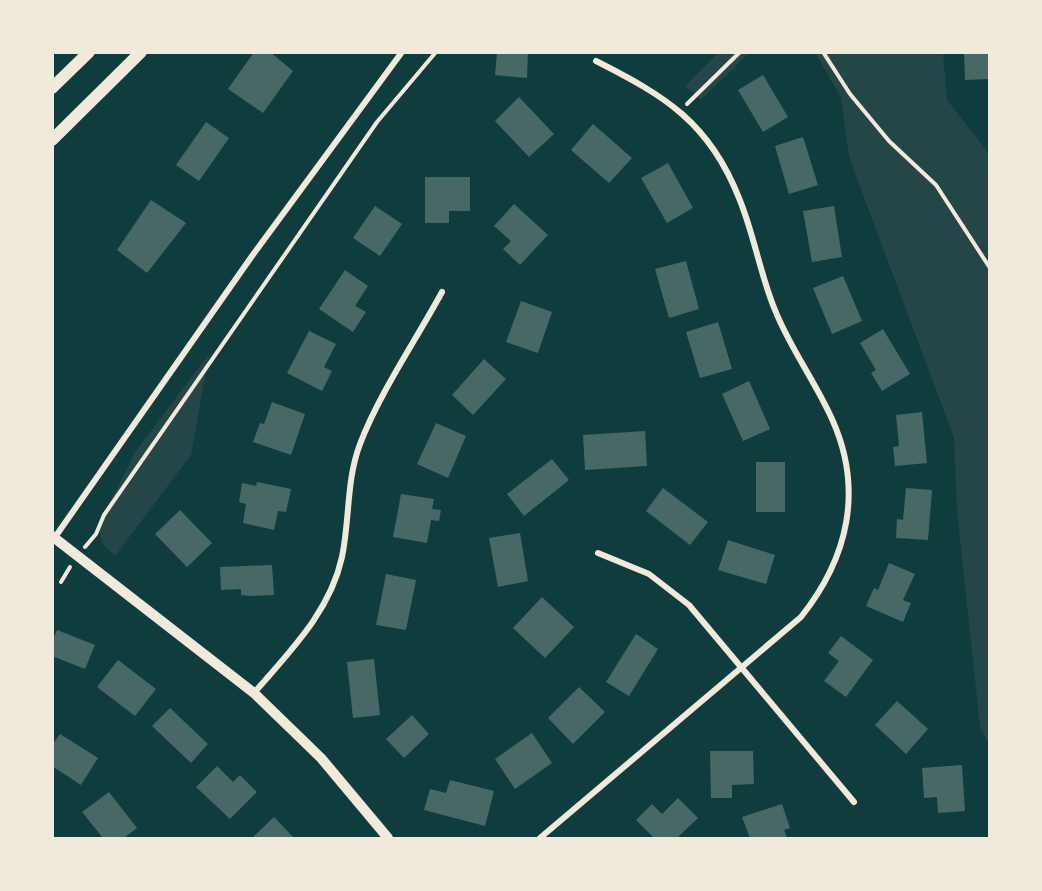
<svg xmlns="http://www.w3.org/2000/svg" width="1042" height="891" viewBox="0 0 1042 891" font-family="'Sofia Sans Condensed',sans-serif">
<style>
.green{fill:#244646}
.building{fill:#486865}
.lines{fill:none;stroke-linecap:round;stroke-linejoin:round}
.path{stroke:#f1e9da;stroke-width:4}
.minor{stroke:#f1e9da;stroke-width:6}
.tertiary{stroke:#f1e9da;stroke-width:10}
.primary{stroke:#f1e9da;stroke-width:12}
</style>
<rect width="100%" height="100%" fill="#0f3d3e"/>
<g class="green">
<polygon points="718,53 749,53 701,100 685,86"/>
<polygon points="815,53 943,53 947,100 989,154 989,744 980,727 957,510 954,438 849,157 841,97"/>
<polygon points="209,354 191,455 115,556 102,544 99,525 135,452"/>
</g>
<g class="building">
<polygon points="254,52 270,52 293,71 263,113 228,89"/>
<polygon points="497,52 528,52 527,78 495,75"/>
<polygon points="964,52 990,52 990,79 965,80"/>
<polygon points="763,75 788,117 763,132 738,90"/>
<polygon points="519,97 554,134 529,157 495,121"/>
<polygon points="206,122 229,138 199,181 176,165"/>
<polygon points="593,124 632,158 609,183 571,150"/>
<polygon points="803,137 818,185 789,194 775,146"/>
<polygon points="668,163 693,208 667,223 641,178"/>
<polygon points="425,177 470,177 470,211 449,211 449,223 425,223"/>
<polygon points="151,200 186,223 147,273 117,250"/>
<polygon points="514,204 548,235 520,265 503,249 511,241 494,226"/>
<polygon points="375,206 402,224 380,256 353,238"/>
<polygon points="834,206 842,257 812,262 803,211"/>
<polygon points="686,261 699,309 669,318 655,269"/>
<polygon points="345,270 368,286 355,306 366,312 353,332 319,309"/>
<polygon points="843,276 862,321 832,334 813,288"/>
<polygon points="521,301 552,312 538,353 506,342"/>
<polygon points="718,322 732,369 700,378 686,332"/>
<polygon points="883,329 910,374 882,391 871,373 876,370 860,343"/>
<polygon points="309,331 336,344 324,367 332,371 322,391 287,373"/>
<polygon points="484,359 506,379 473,415 452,395"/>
<polygon points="749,381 770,429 743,441 722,394"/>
<polygon points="272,402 305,414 291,455 253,442 260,423 264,424"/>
<polygon points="922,412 927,463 895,466 893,447 899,446 896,415"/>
<polygon points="436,423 466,436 448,478 417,464"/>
<polygon points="645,431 647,466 585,470 583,435"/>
<polygon points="552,459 569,480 524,516 507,494"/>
<rect x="756" y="462" width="29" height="50"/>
<polygon points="257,482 291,489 286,512 278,511 274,530 243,523 246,504 239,502 242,483 256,486"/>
<polygon points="663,488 708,522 690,545 646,511"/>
<polygon points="906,488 932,490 928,540 896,538 897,519 903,520"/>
<polygon points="401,494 434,499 432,509 441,510 439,521 431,520 427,543 393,537"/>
<polygon points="180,510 212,543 187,567 155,534"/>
<polygon points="520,533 528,581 498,587 489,538"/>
<polygon points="728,540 775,555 766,584 718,570"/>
<polygon points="889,563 915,574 903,600 911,603 903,622 866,606 874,588 878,590"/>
<polygon points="272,565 274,595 249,596 241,595 241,589 221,590 220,567"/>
<polygon points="386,574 416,580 406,630 376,625"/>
<polygon points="542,597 574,627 545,658 513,628"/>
<polygon points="57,630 95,645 85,669 52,656 52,642"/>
<polygon points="636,634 658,649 629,696 606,682"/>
<polygon points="841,636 873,660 846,697 824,681 839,661 828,653"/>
<polygon points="374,659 380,715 353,718 347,662"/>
<polygon points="118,660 156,689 135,716 97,687"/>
<polygon points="579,687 605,712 573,744 548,718"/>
<polygon points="897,701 928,729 906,754 875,725"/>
<polygon points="170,708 208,744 191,763 152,726"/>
<polygon points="412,715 429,734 404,758 386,739"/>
<polygon points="532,733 552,763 515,789 495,759"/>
<polygon points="60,734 98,758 81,785 52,766 52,745"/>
<polygon points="710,751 753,751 754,784 732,785 732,798 711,798"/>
<polygon points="962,765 965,811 938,813 937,797 924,798 922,768"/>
<polygon points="217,766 233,782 240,775 257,792 230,819 196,787"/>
<polygon points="450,780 494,791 485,826 424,810 430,789 446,793"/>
<polygon points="109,792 137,828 124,838 103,838 82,812"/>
<polygon points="678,798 698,818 677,838 654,838 636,820 652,804 662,814"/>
<polygon points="782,804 790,828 784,830 787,838 750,838 742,817"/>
<polygon points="274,817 294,838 252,838"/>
</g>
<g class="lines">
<g class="path">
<polyline points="823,52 850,94 889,141 936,185 990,268"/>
<polyline points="687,104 740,52"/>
<polyline points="85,547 96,534 104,515 377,122 436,52"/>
<polyline points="61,582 70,567"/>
</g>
<g class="minor">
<polyline points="53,540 252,256 402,52"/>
<polyline points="598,553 649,574 689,605 854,802"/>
<path d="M254 693C290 651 330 612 342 557 350 519 346 481 360 444 379 394 416 340 442 292"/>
<path d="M540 838 801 617C848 558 864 490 832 419 815 381 790 348 775 310 760 274 754 234 739 198 709 122 665 96 596 61"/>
</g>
<polyline class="tertiary" points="52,536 254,693 321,758 388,838"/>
<g class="primary">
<polyline points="52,88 89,52"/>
<polyline points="52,140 141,52"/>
</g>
</g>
<rect width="1042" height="891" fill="none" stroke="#f1e9da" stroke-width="108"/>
</svg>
